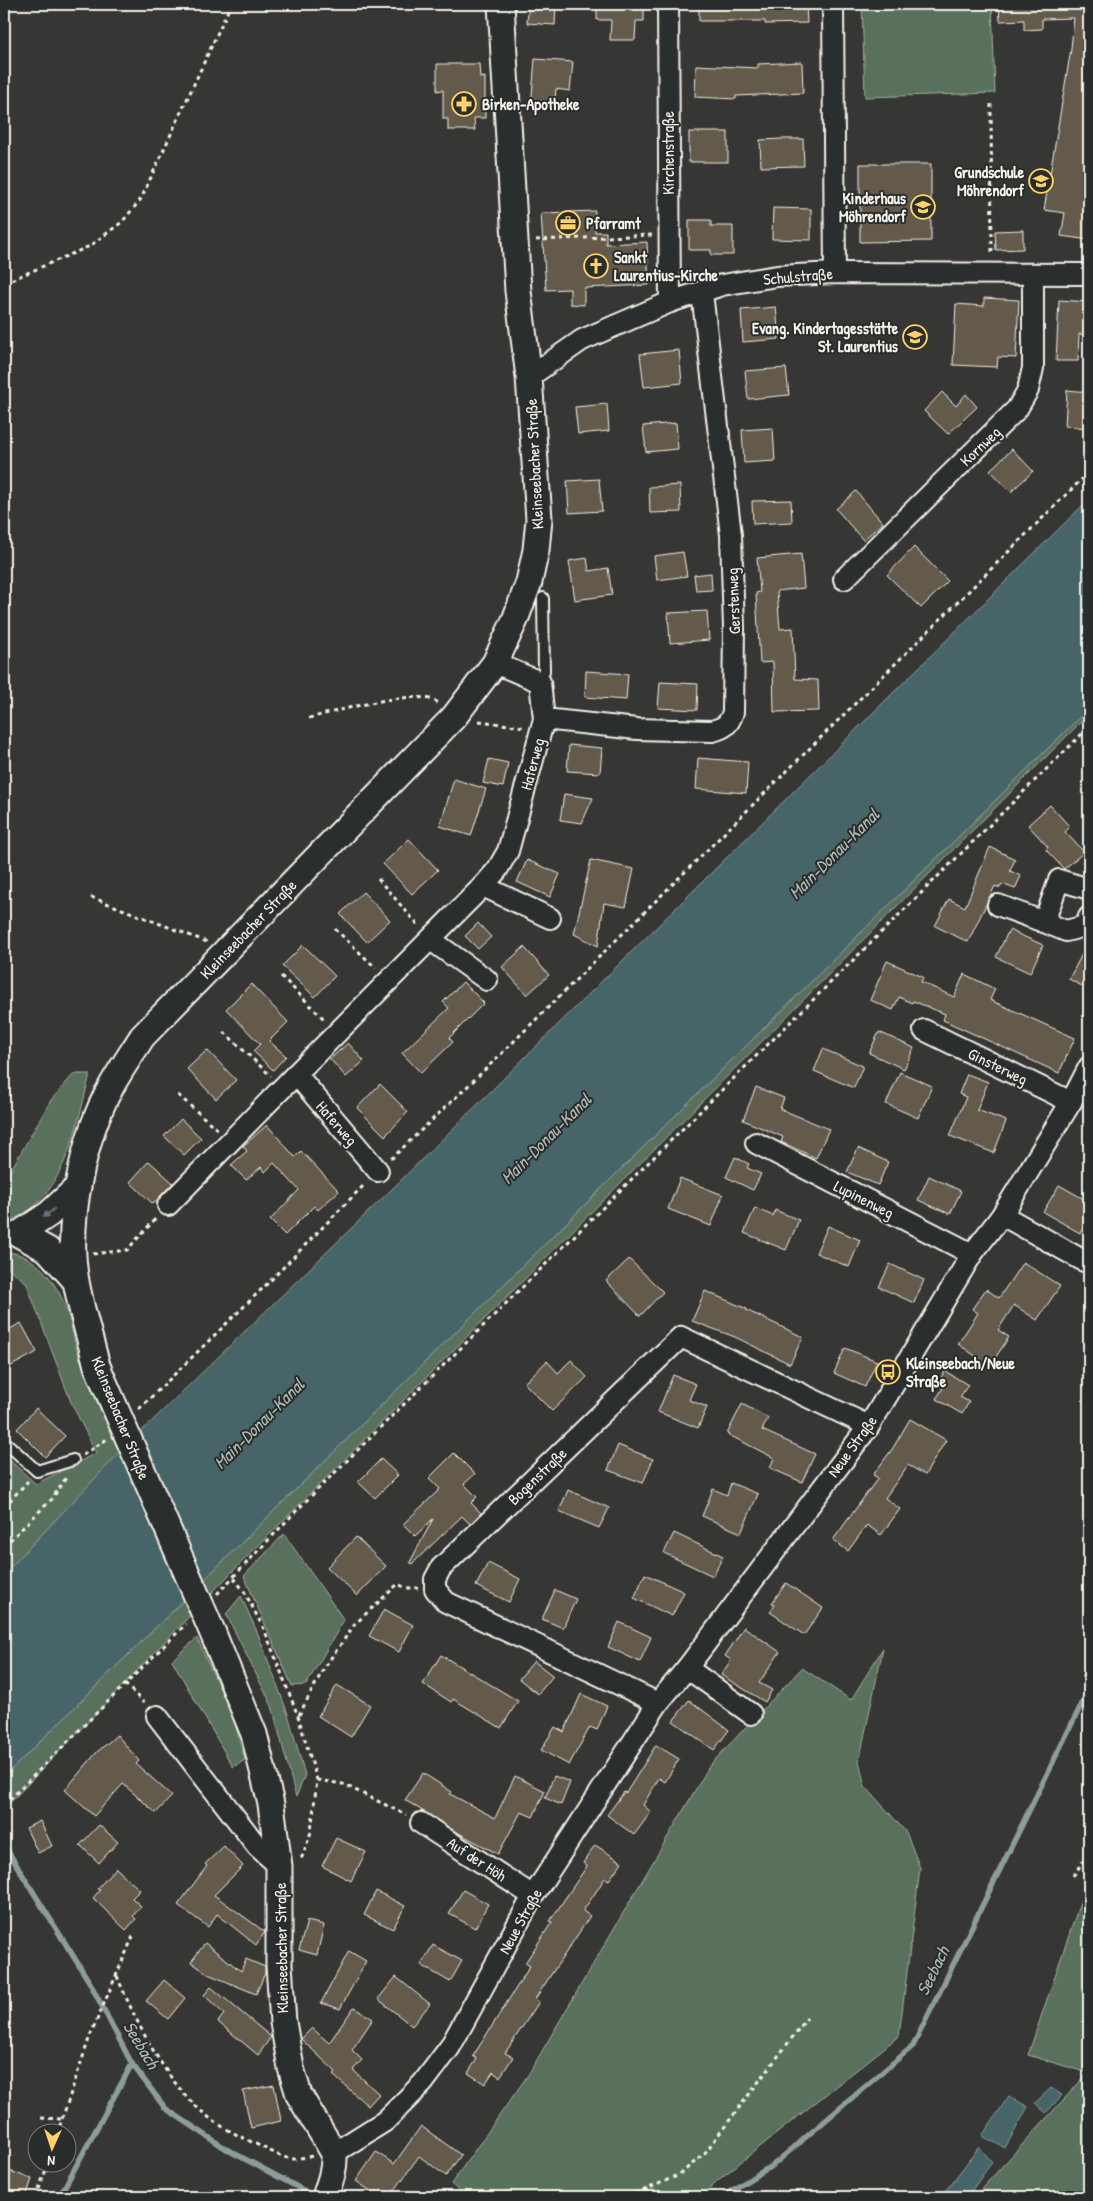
<svg xmlns="http://www.w3.org/2000/svg" width="1093" height="2201" viewBox="0 0 1093 2201" font-family="'Patrick Hand',sans-serif">
<style>
.green{fill:#58705c;stroke:#a6b0a2}
.water{fill:#476568;stroke:#8c9d9b}
.lines{fill:none;stroke-linecap:round;stroke-linejoin:round}
.stream{stroke:#8c9d9b;stroke-width:5.5}
.building{fill:#645a4c;stroke:#f4f1e8}
.service-casing{stroke:#f4f1e8;stroke-width:14}
.minor-casing{stroke:#f4f1e8;stroke-width:24}
.tertiary-casing{stroke:#f4f1e8;stroke-width:29}
.path{stroke:#f4f1e8;stroke-width:3;stroke-dasharray:4 4;stroke-linecap:butt}
.service{stroke:#2a2d2e;stroke-width:10}
.minor{stroke:#2a2d2e;stroke-width:20}
.tertiary{stroke:#2a2d2e;stroke-width:25}
.tertiary-bridge-casing{stroke:#f4f1e8;stroke-width:29;stroke-linecap:butt}
.tertiary-bridge{stroke:#2a2d2e;stroke-width:25}
.oneway{fill:#71726f}
.labels{text-anchor:middle;stroke-width:4;stroke-linejoin:round;paint-order:stroke}
.poi-label{font-size:16px;font-weight:bold;fill:#f4f1e8;stroke:#2a2d2e;text-anchor:start}
.street-label{font-size:16px;fill:#f4f1e8;stroke:#2a2d2e}
.water-label{font-size:18px;font-style:italic;fill:#afb9b5;stroke:#2a2d2e}
</style>
<rect width="100%" height="100%" fill="#363634"/>
<filter id="ink" filterUnits="userSpaceOnUse"><feTurbulence type="fractalNoise" baseFrequency=".02" numOctaves="2"/><feDisplacementMap in="SourceGraphic" scale="10" xChannelSelector="R" yChannelSelector="G"/><feConvolveMatrix kernelMatrix="1 2 1 2 8 2 1 2 1" color-interpolation-filters="sRGB"/></filter>
<g filter="url(#ink)">
<g class="green">
<polygon points="862,4 992,4 995,93 865,97"/>
<polygon points="1089,708 1089,714 230,1574 4,1809 4,1777"/>
<path d="M74 1074H90C77 1125 63 1208 4 1222V1177L8 1175 51 1100Z"/>
<path d="M4 1252C38 1252 61 1288 69 1318 73 1332 75 1346 80 1359 90 1387 103 1414 114 1441L123 1449 4 1574V1455L36 1484 96 1453 71 1402 26 1282 4 1265Z"/>
<polygon points="284,1534 344,1620 306,1685 292,1686 244,1576"/>
<polygon points="241,1596 258,1634 288,1714 305,1775 296,1797 272,1706 226,1614"/>
<polygon points="197,1638 234,1720 245,1760 233,1767 172,1660"/>
<polygon points="883,1648 859,1761 865,1786 906,1832 920,1868 899,2036 717,2181 700,2197 466,2197 451,2184 528,2075 710,1765 802,1668 851,1700"/>
<polygon points="1082,1897 1089,1901 1089,2197 974,2197 1088,2073 1028,2055"/>
</g>
<g class="water">
<polygon points="1089,499 1089,708 4,1777 4,1574 123,1449 393,1188"/>
<polygon points="1051,2088 1062,2095 1046,2113 1035,2103"/>
<polygon points="1009,2096 1028,2107 1005,2148 982,2136"/>
<polygon points="979,2147 992,2162 967,2197 941,2197"/>
</g>
<g class="lines">
<g class="stream">
<polyline points="4,1845 90,1983 132,2064 165,2108 228,2150 316,2197"/>
<polyline points="59,2197 132,2064"/>
<polyline points="721,2197 773,2165 913,2046 1089,1689"/>
</g>
</g>
<g class="building">
<polygon points="529,4 556,4 555,25 527,23"/>
<polygon points="597,4 644,4 644,21 636,21 635,40 610,40 611,20 597,20"/>
<polygon points="699,4 806,4 807,23 765,24 765,21 699,21"/>
<polygon points="999,4 1089,4 1089,240 1061,236 1065,213 1044,210 1071,49 1074,18 1042,19 1042,29 1024,30 1024,20 1000,21"/>
<polygon points="535,59 573,62 570,91 556,89 554,109 531,107"/>
<polygon points="802,62 803,93 736,96 736,99 695,97 696,65 758,68 758,64"/>
<polygon points="437,64 479,64 480,78 485,77 485,118 474,118 475,130 448,130 448,119 443,119 443,90 437,91"/>
<rect x="689" y="132" width="39" height="30"/>
<polygon points="782,139 803,139 804,166 761,167 760,140"/>
<polygon points="860,164 931,164 931,241 860,242"/>
<polygon points="773,208 811,209 811,240 772,239"/>
<polygon points="595,211 595,232 606,232 606,244 647,242 649,285 584,288 584,305 570,304 570,289 546,290 541,213"/>
<polygon points="689,220 711,220 711,226 733,226 733,255 711,255 711,250 689,250"/>
<polygon points="1023,230 1023,249 996,250 995,231"/>
<polygon points="984,298 1019,300 1016,358 998,357 997,367 953,365 956,304 984,306"/>
<polygon points="1059,300 1089,302 1089,335 1079,334 1078,361 1056,361"/>
<polygon points="776,307 779,339 743,342 741,310"/>
<polygon points="679,350 682,383 644,387 640,354"/>
<polygon points="786,368 789,395 748,399 745,371"/>
<polygon points="1067,390 1089,392 1089,428 1065,426"/>
<polygon points="942,392 956,406 966,394 977,407 948,434 924,411"/>
<polygon points="607,404 609,431 578,434 575,407"/>
<polygon points="676,423 678,449 646,452 643,426"/>
<polygon points="773,428 775,461 744,463 742,430"/>
<polygon points="1012,449 1033,471 1011,492 990,470"/>
<polygon points="599,479 602,511 569,513 567,481"/>
<polygon points="680,485 681,512 650,513 649,487"/>
<polygon points="856,491 883,523 863,540 836,509"/>
<polygon points="791,500 792,522 753,524 752,501"/>
<polygon points="914,547 948,581 921,608 887,575"/>
<polygon points="683,552 687,576 657,580 654,556"/>
<polygon points="801,554 804,588 777,591 780,629 793,628 795,679 818,680 819,711 774,712 773,662 760,663 756,593 760,592 757,558"/>
<polygon points="587,558 589,571 608,568 612,595 575,600 569,561"/>
<polygon points="711,573 712,590 696,591 694,575"/>
<polygon points="707,611 709,640 670,643 668,613"/>
<polygon points="586,671 628,674 626,700 585,697"/>
<polygon points="660,682 698,684 697,710 658,708"/>
<polygon points="569,745 602,748 600,773 567,771"/>
<polygon points="698,758 748,762 746,793 696,789"/>
<polygon points="489,759 508,763 503,787 483,783"/>
<polygon points="454,779 486,789 471,836 440,826"/>
<polygon points="564,794 593,798 582,823 560,820"/>
<polygon points="1050,805 1070,827 1065,832 1084,852 1064,869 1046,850 1048,847 1028,825"/>
<polygon points="409,839 438,870 412,894 383,864"/>
<polygon points="990,847 1015,859 1010,871 1021,876 1015,889 1002,884 1000,888 995,886 968,942 935,926 949,899 965,907"/>
<polygon points="527,860 560,874 550,897 517,882"/>
<polygon points="591,860 634,869 626,907 604,903 598,946 574,934"/>
<polygon points="363,892 390,920 367,942 340,914"/>
<polygon points="478,923 491,937 478,949 465,936"/>
<polygon points="1009,930 1043,945 1030,973 996,957"/>
<polygon points="1089,941 1089,990 1069,979"/>
<polygon points="303,945 335,976 315,997 282,966"/>
<polygon points="524,947 549,975 527,995 502,967"/>
<polygon points="887,961 923,977 921,982 954,997 964,974 995,989 990,1000 1075,1038 1059,1073 943,1020 945,1014 913,1001 912,1003 899,997 893,1010 870,1000"/>
<polygon points="463,982 484,1003 449,1038 453,1042 421,1073 402,1053 449,1008 443,1002"/>
<polygon points="251,984 288,1022 269,1041 286,1056 273,1070 253,1051 260,1044 226,1009"/>
<polygon points="879,1032 914,1048 904,1069 869,1053"/>
<polygon points="348,1043 364,1061 346,1077 330,1059"/>
<polygon points="823,1049 863,1066 854,1088 814,1071"/>
<polygon points="207,1050 236,1080 216,1099 187,1069"/>
<polygon points="900,1072 932,1086 918,1118 886,1104"/>
<polygon points="967,1074 988,1082 977,1110 1006,1121 994,1153 950,1136 966,1097 959,1094"/>
<polygon points="380,1084 408,1112 385,1136 357,1108"/>
<polygon points="756,1087 784,1098 780,1109 829,1129 816,1158 781,1142 783,1137 743,1120"/>
<polygon points="181,1119 201,1138 184,1155 164,1136"/>
<polygon points="267,1125 295,1157 301,1151 339,1191 318,1210 314,1206 285,1235 270,1220 299,1190 274,1163 265,1172 261,1167 246,1180 231,1165 247,1151 243,1146"/>
<polygon points="858,1148 888,1162 878,1185 847,1172"/>
<polygon points="735,1157 749,1164 747,1168 761,1174 753,1190 726,1177"/>
<polygon points="149,1161 173,1183 153,1204 130,1182"/>
<polygon points="929,1176 961,1191 950,1214 918,1200"/>
<polygon points="680,1178 723,1195 711,1226 668,1209"/>
<polygon points="1059,1185 1089,1202 1089,1218 1080,1233 1043,1212"/>
<polygon points="755,1208 773,1216 775,1210 799,1220 786,1250 744,1233"/>
<polygon points="828,1226 860,1240 849,1267 816,1253"/>
<polygon points="629,1259 663,1292 640,1316 606,1281"/>
<polygon points="1023,1262 1060,1286 1037,1320 1014,1305 998,1330 1009,1337 990,1366 958,1344 978,1313 972,1309 986,1289 999,1298"/>
<polygon points="890,1264 924,1280 914,1303 879,1287"/>
<polygon points="705,1291 747,1309 746,1310 803,1337 790,1364 735,1337 692,1321"/>
<polygon points="21,1323 37,1352 4,1370 4,1332"/>
<polygon points="845,1348 877,1361 865,1387 834,1373"/>
<polygon points="571,1360 587,1377 552,1411 524,1383 547,1361 558,1373"/>
<polygon points="945,1371 968,1385 960,1397 969,1402 962,1414 936,1399 943,1388 937,1384"/>
<polygon points="673,1375 696,1384 689,1400 707,1407 698,1428 658,1412"/>
<polygon points="742,1404 768,1418 762,1430 815,1454 802,1482 770,1468 774,1458 727,1434"/>
<polygon points="36,1408 65,1436 45,1457 17,1429"/>
<polygon points="910,1419 946,1440 925,1475 908,1465 885,1498 900,1509 881,1535 867,1525 848,1551 833,1540 878,1478 873,1475 893,1448"/>
<polygon points="618,1445 653,1459 643,1483 608,1470"/>
<polygon points="454,1453 475,1474 464,1484 477,1497 471,1503 481,1513 470,1524 462,1516 412,1564 410,1562 433,1519 415,1536 403,1524 440,1489 429,1478"/>
<polygon points="381,1459 398,1475 375,1498 358,1482"/>
<polygon points="731,1483 758,1494 741,1533 702,1516 713,1489 727,1495"/>
<polygon points="568,1490 609,1508 599,1528 559,1511"/>
<polygon points="674,1533 723,1556 713,1576 664,1553"/>
<polygon points="356,1537 386,1566 357,1596 327,1567"/>
<polygon points="488,1563 520,1579 509,1602 476,1586"/>
<polygon points="645,1574 684,1592 672,1616 634,1598"/>
<polygon points="786,1583 823,1608 804,1635 770,1612 775,1604 772,1603"/>
<polygon points="555,1590 576,1599 563,1628 542,1619"/>
<polygon points="384,1609 413,1625 399,1652 369,1636"/>
<polygon points="619,1622 651,1637 640,1662 608,1647"/>
<polygon points="744,1627 780,1652 759,1683 772,1690 765,1702 721,1675 731,1660 725,1656"/>
<polygon points="441,1655 518,1701 501,1728 453,1699 451,1702 423,1684"/>
<polygon points="534,1661 553,1676 538,1694 519,1679"/>
<polygon points="337,1685 370,1705 351,1737 318,1716"/>
<polygon points="581,1694 607,1706 597,1730 590,1727 569,1765 541,1750 555,1727 564,1732"/>
<polygon points="689,1700 729,1730 714,1750 673,1721"/>
<polygon points="117,1735 139,1761 136,1764 172,1796 156,1813 123,1784 94,1816 65,1790 97,1752"/>
<polygon points="656,1745 679,1759 665,1782 659,1778 643,1805 651,1812 634,1835 607,1815 624,1792 626,1793"/>
<polygon points="423,1773 452,1792 450,1794 495,1818 515,1776 545,1791 533,1817 521,1812 498,1854 453,1830 405,1800"/>
<polygon points="554,1776 570,1782 561,1805 545,1798"/>
<polygon points="40,1821 52,1846 38,1853 26,1828"/>
<polygon points="99,1825 118,1842 99,1863 80,1845"/>
<polygon points="336,1838 366,1852 351,1881 322,1866"/>
<polygon points="595,1845 622,1862 609,1880 605,1878 583,1911 590,1916 535,1999 539,2002 505,2053 513,2057 500,2077 493,2072 485,2084 468,2073 477,2059 473,2056 530,1966 525,1963 552,1922 550,1921 587,1866 583,1863"/>
<polygon points="224,1846 243,1866 214,1895 265,1932 256,1945 217,1914 208,1927 178,1905 207,1866 205,1864"/>
<polygon points="116,1868 140,1890 132,1898 141,1906 133,1916 136,1919 126,1930 93,1898 100,1890 97,1889"/>
<polygon points="463,1890 488,1904 475,1928 449,1914"/>
<polygon points="376,1891 405,1906 393,1929 364,1915"/>
<polygon points="307,1921 324,1925 317,1955 299,1950"/>
<polygon points="205,1943 241,1971 246,1959 265,1967 265,1973 256,1994 208,1974 191,1962"/>
<polygon points="433,1945 462,1961 450,1982 421,1965"/>
<polygon points="349,1951 366,1961 340,2009 321,2003"/>
<polygon points="396,1977 430,2004 412,2026 378,1999"/>
<polygon points="164,1980 185,1998 168,2019 146,2001"/>
<polygon points="211,1987 271,2037 258,2055 218,2022 224,2014 204,1995"/>
<polygon points="354,2007 373,2019 352,2050 362,2060 353,2070 379,2094 368,2106 333,2075 336,2072 301,2039 312,2028 329,2043"/>
<polygon points="274,2085 281,2121 251,2128 243,2091"/>
<polygon points="421,2126 461,2155 446,2176 419,2156 390,2197 379,2197 356,2181 376,2152 394,2164"/>
<polygon points="4,2169 32,2179 26,2197 4,2197"/>
</g>
<g class="lines">
<g class="service-casing">
<g id="service">
<polyline points="540,682 544,671 543,598"/>
<polyline points="4,1441 37,1471 73,1460"/>
</g>
</g>
<g class="minor-casing">
<g id="minor">
<polyline points="668,4 670,302"/>
<polyline points="833,4 835,273"/>
<polyline points="529,377 582,340 670,302 722,285 777,276 835,273 1089,274"/>
<polyline points="844,579 1017,409 1028,390 1033,368 1033,274"/>
<path d="M544 719 637 729 712 731C724 728 729 725 733 712L734 628 731 535 702 293"/>
<polyline points="483,886 550,918"/>
<polyline points="1089,889 1059,880 1044,922 1066,931 1085,926 1089,917"/>
<polyline points="998,905 1044,922"/>
<polyline points="431,940 487,980"/>
<polyline points="924,1030 1071,1102"/>
<polyline points="756,1143 972,1254"/>
<polyline points="378,1171 296,1074 483,886 497,870 508,851 544,719 540,682 495,663"/>
<polyline points="168,1205 296,1074"/>
<polyline points="1002,1215 1084,1261"/>
<polyline points="687,1668 751,1714"/>
<polyline points="658,1703 446,1602 435,1589 435,1579 441,1568 681,1337 869,1426"/>
<polyline points="157,1716 257,1846 279,1866"/>
<polyline points="421,1823 533,1896"/>
<polyline points="334,2153 385,2121 423,2083 450,2047 533,1896 658,1703 687,1668 869,1426 972,1254 1002,1215 1071,1102 1089,1067"/>
</g>
</g>
<g class="tertiary-casing">
<g id="tertiary">
<polyline points="75,1280 48,1250 19,1234 49,1214 77,1188"/>
<path d="M97 1366C90 1338 81 1310 76 1281 65 1224 83 1136 112 1085 121 1069 132 1053 142 1037L454 717 495 663 515 620 529 582 536 550 539 519 529 377 518 291 501 4"/>
<path d="M212 1631 254 1734 271 1804 279 1866V1965L283 2022 291 2068 299 2095 334 2153C335 2169 330 2182 325 2197"/>
</g>
</g>
<g class="path">
<polyline points="991,104 992,255"/>
<polyline points="536,240 652,235"/>
<polyline points="4,283 90,246 122,222 141,199 231,4"/>
<path d="M309 718C335 712 419 686 438 703"/>
<polyline points="479,721 524,727"/>
<polyline points="378,879 419,926"/>
<polyline points="91,897 207,942"/>
<polyline points="335,929 376,968"/>
<polyline points="281,976 324,1019"/>
<polyline points="224,1032 271,1076"/>
<polyline points="178,1095 217,1129"/>
<polyline points="391,1159 494,1061 1089,472"/>
<polyline points="93,1254 127,1250 157,1217"/>
<polyline points="139,1409 266,1285 365,1184"/>
<polyline points="83,1455 107,1439"/>
<polyline points="4,1507 28,1481"/>
<polyline points="4,1546 52,1499 67,1476"/>
<polyline points="234,1578 244,1591 265,1631 298,1716 317,1780 311,1832 302,1857 298,1860"/>
<polyline points="217,1594 299,1508 1089,727"/>
<polyline points="125,1684 144,1703"/>
<polyline points="299,1715 324,1668 355,1624 398,1584 406,1588 418,1588"/>
<polyline points="317,1780 343,1784 406,1815"/>
<polyline points="4,1805 186,1624"/>
<polyline points="1073,1876 1089,1853"/>
<path d="M117 1976C137 2025 168 2087 211 2119 231 2134 260 2145 282 2157L294 2159 313 2156"/>
<polyline points="41,2118 62,2119"/>
<polyline points="57,2134 90,2036 134,1934"/>
<polyline points="36,2197 48,2164"/>
<polyline points="620,2197 640,2192 679,2175 704,2154 807,2018"/>
</g>
<use href="#service" class="service"/>
<use href="#minor" class="minor"/>
<use href="#tertiary" class="tertiary"/>
<g class="tertiary-bridge-casing">
<polyline id="tertiary-bridge" points="97,1366 212,1631"/>
</g>
<use href="#tertiary-bridge" class="tertiary-bridge"/>
</g>
<defs><path id="oneway-solid" d="M-6-.8H1V-3.2L6.5 0L1 3.2V.8H-6Z" transform="scale(1.25)"/></defs>
<use class="oneway" href="#oneway-solid" transform="translate(49 1213) rotate(141)"/>
</g>
<defs>
<g id="pharmacy-ring" transform="scale(1.25)"><circle r="9.5" fill="#2a2d2e" stroke="#ffd166" stroke-width="1.5"/><path d="M-2-6h4v4h4v4h-4v4h-4v-4h-4v-4h4Z" fill="#ffd166"/></g>
<g id="school-ring" transform="scale(1.25)"><circle r="9.5" fill="#2a2d2e" stroke="#ffd166" stroke-width="1.5"/><path d="M0-5L7-2L0 1L-7-2ZM-4 1L0 2.5L4 1V4Q0 6-4 4Z" fill="#ffd166"/></g>
<g id="office-ring" transform="scale(1.25)"><circle r="9.5" fill="#2a2d2e" stroke="#ffd166" stroke-width="1.5"/><path d="M-6-3h4V-5.5h4V-3h4V5H-6ZM-1-4.5V-3h2v-1.5ZM-6 0V1H6V0Z" fill="#ffd166"/></g>
<g id="church-ring" transform="scale(1.25)"><circle r="9.5" fill="#2a2d2e" stroke="#ffd166" stroke-width="1.5"/><path d="M-1.2-6h2.4v3.5h3.3v2.4h-3.3V6h-2.4V-.1h-3.3v-2.4h3.3Z" fill="#ffd166"/></g>
<g id="bus-ring" transform="scale(1.25)"><circle r="9.5" fill="#2a2d2e" stroke="#ffd166" stroke-width="1.5"/><path d="M-5-6H5V4H4V6H2V4H-2V6H-4V4H-5ZM-3.5-4V0h7V-4ZM-3.5 1.2v1.5H-2V1.2ZM2 1.2v1.5H3.5V1.2Z" fill="#ffd166"/></g>
</defs>
<g fill-rule="evenodd">
<use href="#pharmacy-ring" x="464" y="104"/>
<use href="#school-ring" x="1041" y="181"/>
<use href="#school-ring" x="923" y="207"/>
<use href="#office-ring" x="568" y="223"/>
<use href="#church-ring" x="596" y="266"/>
<use href="#school-ring" x="915" y="337"/>
<use href="#bus-ring" x="888" y="1372"/>
</g>
<g class="labels">
<g class="poi-label">
<text x="482" y="110">Birken-Apotheke</text>
<text x="1024" y="178" text-anchor="end">Grundschule<tspan x="1024" dy="18">Möhrendorf</tspan></text>
<text x="906" y="204" text-anchor="end">Kinderhaus<tspan x="906" dy="18">Möhrendorf</tspan></text>
<text x="586" y="229">Pfarramt</text>
<text x="614" y="263">Sankt<tspan x="614" dy="18">Laurentius-Kirche</tspan></text>
<text x="898" y="334" text-anchor="end">Evang. Kindertagesstätte<tspan x="898" dy="18">St. Laurentius</tspan></text>
<text x="906" y="1369">Kleinseebach/Neue<tspan x="906" dy="18">Straße</tspan></text>
</g>
<g class="street-label">
<text transform="translate(668 153) rotate(-90)" y="6">Kirchenstraße</text>
<text transform="translate(798 276) rotate(-5)" y="6">Schulstraße</text>
<text transform="translate(980 446) rotate(-44)" y="6">Kornweg</text>
<text transform="translate(534 464) rotate(-93)" y="6">Kleinseebacher Straße</text>
<text transform="translate(733 601) rotate(-92)" y="6">Gerstenweg</text>
<text transform="translate(532 764) rotate(-75)" y="6">Haferweg</text>
<text transform="translate(248 929) rotate(-46)" y="6">Kleinseebacher Straße</text>
<text transform="translate(998 1066) rotate(26)" y="6">Ginsterweg</text>
<text transform="translate(337 1123) rotate(49)" y="6">Haferweg</text>
<text transform="translate(864 1199) rotate(27)" y="6">Lupinenweg</text>
<text transform="translate(121 1418) rotate(68)" y="6">Kleinseebacher Straße</text>
<text transform="translate(852 1446) rotate(-54)" y="6">Neue Straße</text>
<text transform="translate(537 1476) rotate(-44)" y="6">Bogenstraße</text>
<text transform="translate(477 1859) rotate(33)" y="6">Auf der Höh</text>
<text transform="translate(520 1921) rotate(-61)" y="6">Neue Straße</text>
<text transform="translate(281 1948) rotate(-91)" y="6">Kleinseebacher Straße</text>
</g>
<g class="water-label">
<text transform="translate(834 854) rotate(-45)" y="6">Main-Donau-Kanal</text>
<text transform="translate(546 1139) rotate(-45)" y="6">Main-Donau-Kanal</text>
<text transform="translate(259 1424) rotate(-45)" y="6">Main-Donau-Kanal</text>
<text transform="translate(933 1971) rotate(-64)" y="6">Seebach</text>
<text transform="translate(141 2045) rotate(59)" y="6">Seebach</text>
</g>
</g>
<rect width="1093" height="2201" fill="none" stroke="#2a2d2e" stroke-width="20"/>
<rect x="10" y="10" width="1073" height="2181" fill="none" stroke="#f4f1e8" stroke-width="2" filter="url(#ink)"/>
<g transform="translate(52 2148) rotate(183)"><circle r="24" fill="#2a2d2e" stroke="#7b7b78"/>
<path d="M0-4L9 19L0 12L-9 19Z" fill="#ffd166"/>
<text y="-8" font-size="14" font-weight="bold" text-anchor="middle" fill="#f4f1e8">N</text>
</g>
</svg>
